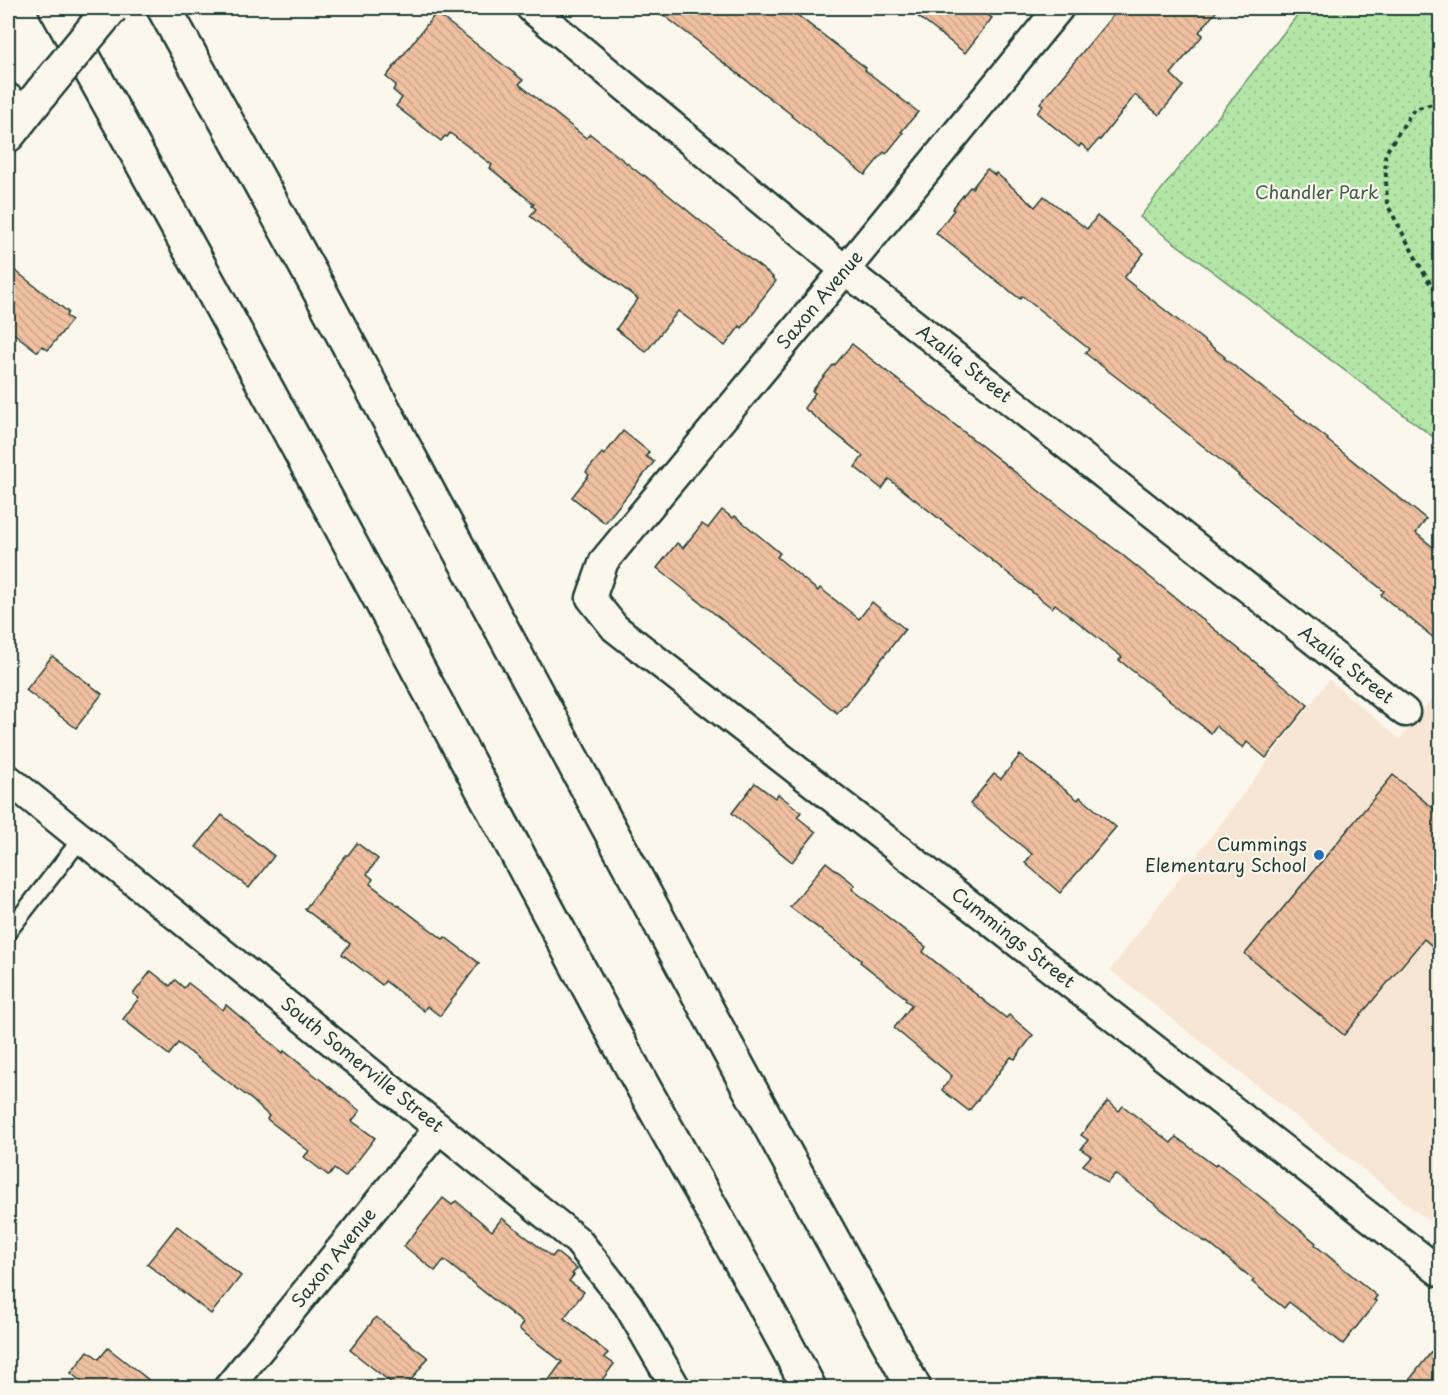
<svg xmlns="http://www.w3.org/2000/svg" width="1448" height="1395" viewBox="0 0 1448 1395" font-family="'Playpen Sans',sans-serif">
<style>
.built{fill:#f8e6d5}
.park{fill:url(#park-dots);stroke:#6a926e;stroke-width:1.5}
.building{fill:url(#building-back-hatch);stroke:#1f3d34;stroke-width:1.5}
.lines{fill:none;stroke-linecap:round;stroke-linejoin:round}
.service-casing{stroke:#1f3d34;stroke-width:20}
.minor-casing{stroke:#1f3d34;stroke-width:33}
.secondary-casing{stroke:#1f3d34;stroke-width:38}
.motorway-casing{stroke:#1f3d34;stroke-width:38}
.path{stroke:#1f3d34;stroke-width:4;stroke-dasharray:4.5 4.5;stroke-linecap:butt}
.service{stroke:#fbf7ec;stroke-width:15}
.minor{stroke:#fbf7ec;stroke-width:28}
.secondary{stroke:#fbf7ec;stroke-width:33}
.motorway{stroke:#fbf7ec;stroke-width:33}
.secondary-bridge-casing{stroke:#1f3d34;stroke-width:38;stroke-linecap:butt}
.secondary-bridge{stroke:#fbf7ec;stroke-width:33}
.poi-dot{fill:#1f6fb2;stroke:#fbf7ec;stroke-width:2}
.labels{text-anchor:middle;stroke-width:4.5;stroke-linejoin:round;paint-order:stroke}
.park-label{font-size:18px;fill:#3d5f4b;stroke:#fbf7ec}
.street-label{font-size:18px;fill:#1f3d34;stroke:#fbf7ec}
.poi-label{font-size:18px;fill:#1f3d34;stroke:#fbf7ec;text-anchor:end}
</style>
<defs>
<pattern id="park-dots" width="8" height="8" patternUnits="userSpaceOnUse" patternTransform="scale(1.5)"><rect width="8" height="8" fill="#b4e6a7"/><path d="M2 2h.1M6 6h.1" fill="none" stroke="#9ac690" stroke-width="1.8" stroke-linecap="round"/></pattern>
<pattern id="building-back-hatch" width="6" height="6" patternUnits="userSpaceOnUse" patternTransform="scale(1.5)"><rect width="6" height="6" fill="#f0c0a0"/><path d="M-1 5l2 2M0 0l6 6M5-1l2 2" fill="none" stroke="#cda68a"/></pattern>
</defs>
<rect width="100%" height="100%" fill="#fbf7ec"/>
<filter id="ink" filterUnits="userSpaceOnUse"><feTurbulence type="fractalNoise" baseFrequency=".0167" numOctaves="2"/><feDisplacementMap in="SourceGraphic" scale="12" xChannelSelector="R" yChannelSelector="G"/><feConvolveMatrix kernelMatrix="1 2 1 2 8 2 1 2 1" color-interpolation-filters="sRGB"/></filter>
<g filter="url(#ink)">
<polygon class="built" points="1329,680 1400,739 1440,689 1440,1230 1110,970"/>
<polygon class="park" points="1303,8 1440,8 1440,442 1140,217"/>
<g class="building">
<polygon points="654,8 788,8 866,68 865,70 918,112 901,132 903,133 886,154 884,152 865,175 791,116 792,115 699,44 700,43"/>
<polygon points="907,8 979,8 992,18 965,53"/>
<polygon points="1119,8 1219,8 1199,32 1203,35 1171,74 1183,86 1159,115 1135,95 1100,140 1099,139 1089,151 1081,144 1079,147 1037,113 1043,105 1040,103"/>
<polygon points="436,13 523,80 519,84 586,138 590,134 643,176 644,175 698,219 773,277 772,278 776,281 758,304 759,306 742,328 740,326 725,346 678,311 646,352 616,329 638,299 561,241 530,216 536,209 532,206 534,204 490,168 492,165 450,133 447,137 445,136 441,141 396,106 402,98 393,90 396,85 386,77"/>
<polygon points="987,169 995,175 996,173 1035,207 1044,196 1087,229 1097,216 1144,253 1124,278 1225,357 1224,358 1328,439 1327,440 1426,519 1416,533 1440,553 1440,643 1381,595 1384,591 1238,476 1239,475 1137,393 1085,353 1089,349 1022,296 1020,299 936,233 954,210 952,209 970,187 972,188"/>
<polygon points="8,265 68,312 66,316 72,320 48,350 42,346 38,352 8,329"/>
<polygon points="852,344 1067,513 1120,553 1308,705 1266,758 1247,742 1243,748 1216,726 1211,733 1119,660 1122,657 1055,604 1052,608 889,479 882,489 855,467 863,456 804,408 815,393 812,391 833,365 834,366"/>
<polygon points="623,431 649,452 646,456 654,462 605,523 572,497 589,475 586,472 602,453 604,455"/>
<polygon points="722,510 733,518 735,516 780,553 777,557 818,591 820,588 859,619 872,602 905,629 845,706 844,705 837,713 705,606 657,568 677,543 683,548 702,524 708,528"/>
<polygon points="52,656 102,694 76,728 26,690"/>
<polygon points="1020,755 1078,800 1080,797 1116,827 1060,893 1025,863 1032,854 970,804 994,774 1001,779"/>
<polygon points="1393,775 1440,814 1440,953 1424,939 1344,1035 1245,954"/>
<polygon points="755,783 775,798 778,794 801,812 797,817 816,832 792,862 732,813"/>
<polygon points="222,815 274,856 249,888 196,847"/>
<polygon points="357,843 378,859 367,874 373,879 370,884 443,939 445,937 479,963 440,1016 427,1006 424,1011 385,981 382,985 342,954 350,944 305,909 346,855 348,855"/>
<polygon points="826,862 855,885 852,889 926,947 923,952 1006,1018 1009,1015 1033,1035 1015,1059 1011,1057 969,1111 942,1090 952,1076 894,1028 912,1005 905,1000 906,998 860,962 861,960 790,907"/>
<polygon points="151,971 170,986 175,980 184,988 188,983 223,1010 226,1005 283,1053 284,1051 360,1111 352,1121 375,1138 345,1177 334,1169 329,1176 304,1157 309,1151 267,1119 269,1116 252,1100 178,1043 169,1055 123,1019 139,998 133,994"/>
<polygon points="1108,1101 1119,1111 1123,1106 1171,1143 1176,1137 1215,1166 1217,1163 1277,1210 1277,1211 1316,1243 1315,1245 1377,1296 1374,1300 1377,1301 1343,1344 1289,1302 1284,1308 1252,1282 1254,1280 1207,1242 1206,1243 1115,1174 1107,1183 1083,1165 1091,1156 1081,1149 1088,1140 1081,1135"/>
<polygon points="443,1198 452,1205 456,1201 492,1231 502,1218 552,1257 556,1252 577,1269 572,1274 574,1275 569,1281 584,1292 564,1318 608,1353 604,1357 614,1364 596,1388 543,1388 562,1362 519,1329 523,1323 444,1260 435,1271 404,1246"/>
<polygon points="177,1226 241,1276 211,1314 147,1264"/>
<polygon points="376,1317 428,1358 405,1388 398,1388 350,1350"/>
<polygon points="1440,1341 1440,1388 1403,1388"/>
<polygon points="108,1348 159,1388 89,1388 71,1373 88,1351 99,1359"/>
</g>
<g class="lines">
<g class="service-casing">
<polyline id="service" points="8,932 81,839"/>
</g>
<g class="minor-casing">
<g id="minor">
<polyline points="531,8 845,270 1405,712"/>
<polyline points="1059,8 845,270 604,561 591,598 615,628 1440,1272"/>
<polyline points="8,98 26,112"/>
<polyline points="8,779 578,1241 628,1305 676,1388"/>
<polyline points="228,1388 439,1128"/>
</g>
</g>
<g class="secondary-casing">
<polyline id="secondary" points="8,135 42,92"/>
</g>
<g class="motorway-casing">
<g id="motorway">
<path d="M56 8C244 343 425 682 607 1021 673 1144 745 1264 809 1388"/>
<polyline points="164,8 316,284 741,1073 914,1388"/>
</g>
</g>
<polyline class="path" points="1440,102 1414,109 1385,154 1387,204 1427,279 1440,295"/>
<use href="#service" class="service"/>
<use href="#minor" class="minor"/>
<use href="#secondary" class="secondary"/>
<use href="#motorway" class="motorway"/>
<g class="secondary-bridge-casing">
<polyline id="secondary-bridge" points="42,92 111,8"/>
</g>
<use href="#secondary-bridge" class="secondary-bridge"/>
</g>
</g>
<circle class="poi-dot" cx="1319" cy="855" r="6"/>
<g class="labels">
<g class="park-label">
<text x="1317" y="199">Chandler Park</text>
</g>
<g class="street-label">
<text transform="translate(820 300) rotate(-50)" y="6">Saxon Avenue</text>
<text transform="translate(964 364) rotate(38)" y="6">Azalia Street</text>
<text transform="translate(1346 665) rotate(38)" y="6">Azalia Street</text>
<text transform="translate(1013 938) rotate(38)" y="6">Cummings Street</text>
<text transform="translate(362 1065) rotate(39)" y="6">South Somerville Street</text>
<text transform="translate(334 1258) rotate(-51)" y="6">Saxon Avenue</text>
</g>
<g class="poi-label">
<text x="1307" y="851">Cummings<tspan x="1307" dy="21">Elementary School</tspan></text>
</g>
</g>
<rect width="1448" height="1395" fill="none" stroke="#fbf7ec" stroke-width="30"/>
<rect x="15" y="15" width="1418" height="1365" fill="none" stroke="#1f3d34" stroke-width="2" filter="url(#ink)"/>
</svg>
